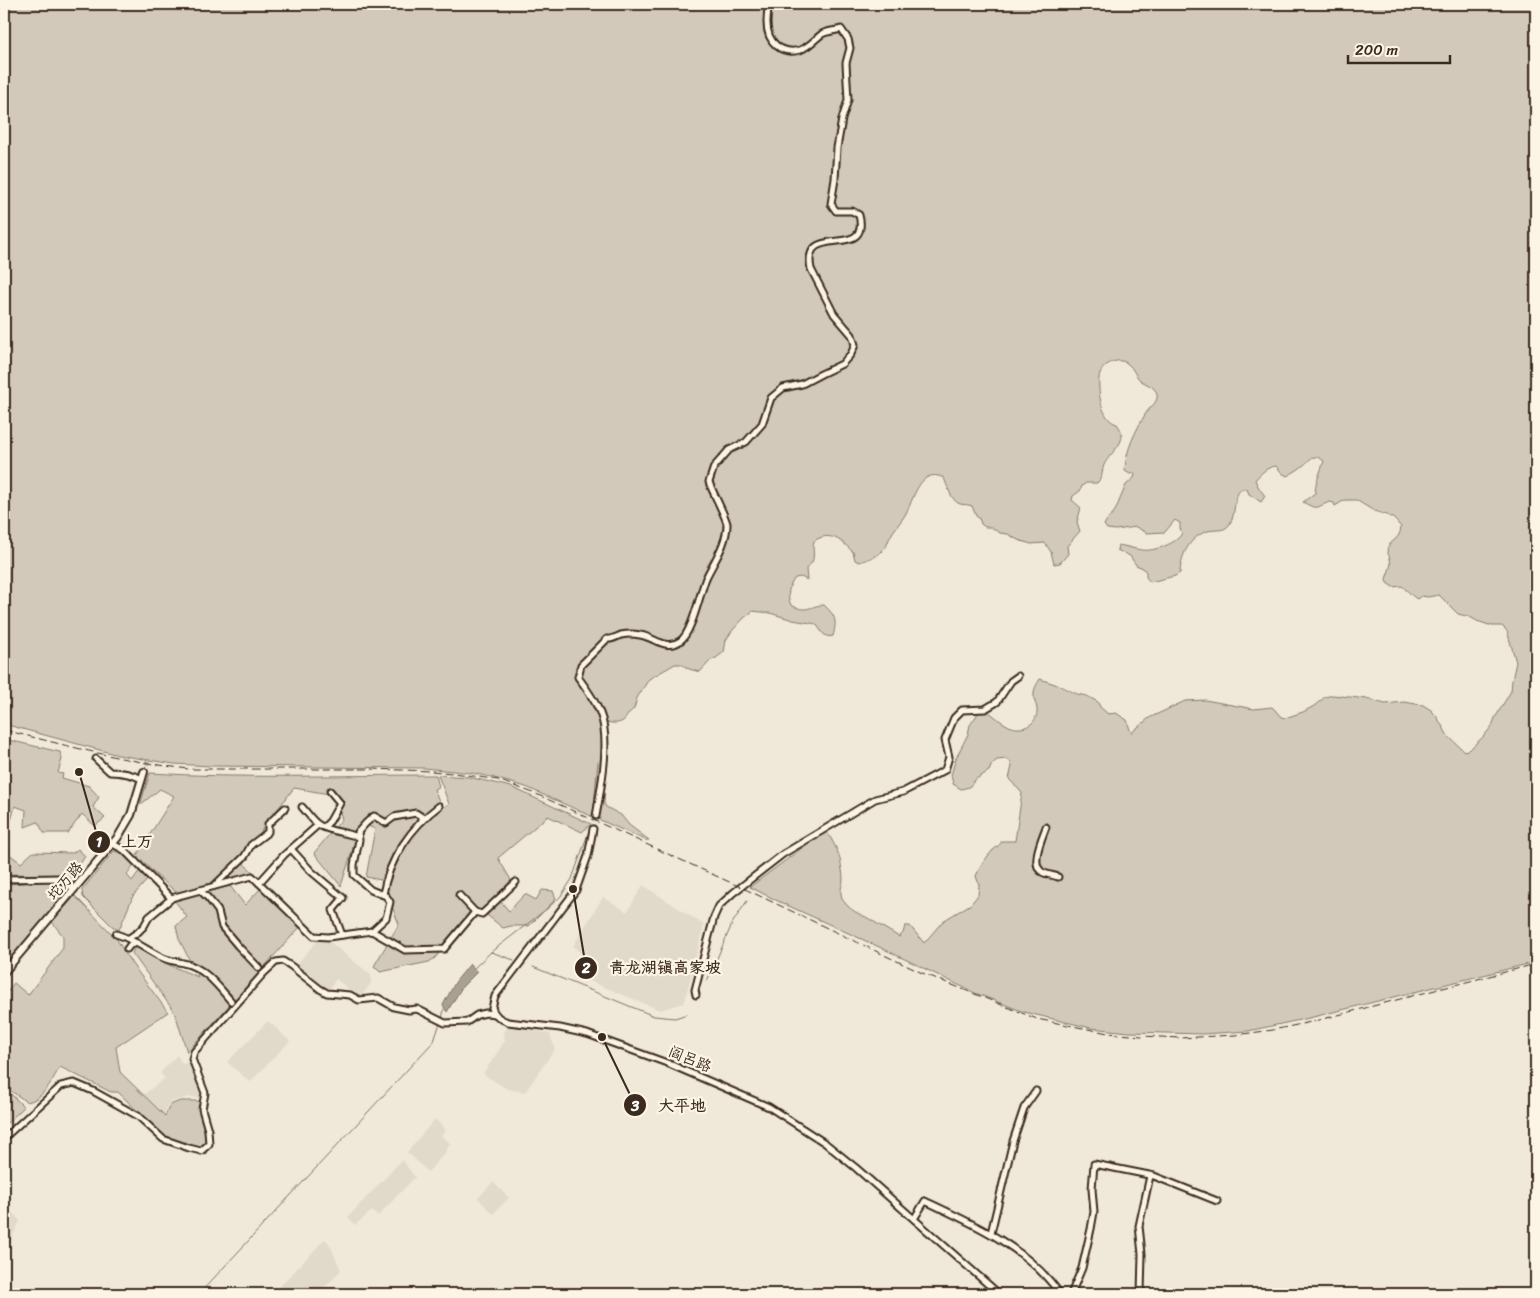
<svg xmlns="http://www.w3.org/2000/svg" width="1540" height="1298" viewBox="0 0 1540 1298" font-family="Sriracha,'LXGW WenKai TC',sans-serif">
<style>
.built{fill:#e1d9c9}
.green{fill:#d2c9ba;stroke:#867a6c}
.water{fill:#aaa091;stroke:#7e7163}
.lines{fill:none;stroke-linecap:round;stroke-linejoin:round}
.stream{stroke:#7e7163;stroke-width:1}
.minor-tunnel{stroke:#ccc3b4;stroke-width:5;stroke-dasharray:5 2.5;stroke-linecap:butt}
.minor-casing{stroke:#3b2a1e;stroke-width:9}
.major-casing{stroke:#3b2a1e;stroke-width:10}
.minor{stroke:#fcf5e5;stroke-width:5}
.major{stroke:#fcf5e5;stroke-width:6}
.rail{stroke:#3b2a1e;stroke-width:1;stroke-dasharray:8 4;stroke-linecap:butt}
.labels{text-anchor:middle;stroke-width:4.5;stroke-linejoin:round;paint-order:stroke}
.street-label{font-size:15px;fill:#3b2a1e;stroke:#fcf5e5}
.leader{fill:none;stroke:#3b2a1e;stroke-width:2}
.callout-dot{fill:#3b2a1e;stroke:#fcf5e5;stroke-width:2}
.mark-label{font-size:15px;text-anchor:middle;font-weight:bold;fill:#fff}
.callout-label{font-size:16px;text-anchor:middle;font-weight:bold;fill:#3b2a1e;stroke:#fcf5e5;stroke-width:4.5;stroke-linejoin:round;paint-order:stroke}
</style>
<rect width="100%" height="100%" fill="#f0e9d9"/>
<filter id="ink" filterUnits="userSpaceOnUse"><feTurbulence type="fractalNoise" baseFrequency=".02" numOctaves="2"/><feDisplacementMap in="SourceGraphic" scale="10" xChannelSelector="R" yChannelSelector="G"/><feConvolveMatrix kernelMatrix="1 2 1 2 8 2 1 2 1" color-interpolation-filters="sRGB"/></filter>
<g filter="url(#ink)">
<g class="built">
<polygon points="643,885 704,925 684,1003 660,1010 577,976 586,958 573,946 603,897 627,912"/>
<polygon points="318,940 330,942 371,975 371,983 360,998 336,979 330,988 324,989 296,965"/>
<polygon points="268,1021 290,1041 250,1082 227,1062"/>
<polygon points="510,1024 550,1034 555,1049 525,1092 507,1089 483,1074 505,1041 504,1032"/>
<polygon points="177,1055 182,1064 190,1062 202,1098 190,1097 174,1101 168,1104 164,1116 142,1096 165,1078 160,1073"/>
<polygon points="435,1119 446,1130 441,1136 450,1143 445,1153 428,1172 407,1152"/>
<polygon points="402,1160 415,1177 378,1216 372,1211 355,1225 348,1217"/>
<polygon points="493,1182 509,1198 493,1214 478,1198"/>
<polygon points="4,1203 20,1221 4,1254"/>
<polygon points="325,1239 329,1243 341,1270 327,1285 315,1294 273,1294"/>
</g>
<g class="green">
<path d="M4 4H1536V962L1309 1018 1248 1031 1203 1034 1129 1032 1091 1028 1024 1012 975 993 888 951 780 902 750 887 806 845 805 840 825 827C830 838 837 847 840 859 841 865 843 873 843 879 843 884 840 889 841 894 842 905 857 914 866 917L899 937 903 933 905 926H910L924 943 943 921 971 904 978 895 979 885 976 876C980 866 986 858 993 850 997 847 1000 845 1002 841H1015L1022 793 1009 779 1012 766 1010 761 1006 759 997 760 992 764 989 771 976 779 969 787 961 789 953 784 951 775 956 758 968 734 970 725 979 712 986 710C994 715 1000 722 1009 726 1020 731 1035 727 1037 713 1038 706 1033 701 1034 694 1034 688 1037 684 1040 679L1058 685 1077 694 1087 696 1098 702 1100 707 1108 714 1116 713 1127 720 1131 733 1149 718 1185 701 1205 700 1254 709 1272 707 1275 710 1281 717 1285 718 1303 712 1314 706 1325 697 1333 695 1367 699 1385 704 1404 702 1416 704 1423 705 1431 710 1437 717 1448 736 1464 751 1470 749 1484 736 1492 726 1495 718 1511 691 1512 680 1516 662 1507 631 1502 626H1492L1477 621 1470 617 1458 614 1439 595 1428 597 1421 596 1417 599 1414 597 1402 586 1393 587 1387 583 1386 579C1391 563 1393 567 1387 550 1390 539 1400 541 1401 527L1394 519 1387 515 1374 511 1356 500H1345L1335 506 1334 503 1330 502C1315 507 1319 511 1303 502L1315 493 1316 484 1324 461C1313 453 1312 458 1304 465 1299 469 1293 473 1287 476L1282 473 1276 466C1267 467 1261 473 1255 480L1259 488 1265 496 1261 502 1249 494 1247 489H1241C1232 498 1237 514 1229 525 1224 532 1216 529 1208 531 1189 537 1181 555 1180 573L1175 576 1150 582 1146 577V572L1143 568 1136 565 1130 556 1117 550 1118 545C1126 546 1134 549 1142 550 1153 552 1178 543 1182 533L1180 528V523L1175 520 1165 532 1147 533 1136 527 1116 530 1107 529 1104 525 1107 520 1115 511 1126 485 1134 478 1135 473 1130 474 1125 471C1125 451 1136 430 1146 413 1149 408 1159 402 1157 394 1155 386 1145 384 1140 380 1135 375 1133 368 1128 364 1119 356 1100 364 1099 378 1098 392 1101 420 1117 424 1131 442 1111 450 1104 465 1101 472 1104 476 1097 483H1086L1082 486 1080 491 1073 496 1072 500 1081 508 1077 522 1080 531 1067 546 1068 554 1060 563 1054 564 1051 552 1045 543 1031 544 1018 540 1008 534 1000 533 991 527H985L981 524 979 518 976 516 972 506C967 504 964 505 960 504 951 501 947 485 944 478 919 466 914 500 905 515 901 522 894 529 890 537 888 541 887 547 883 550 878 556 867 560 859 562L855 560 853 552C842 541 830 530 814 541 812 548 815 557 812 562 810 565 808 566 806 569L807 580 801 577 795 578C789 586 786 595 791 605 808 614 810 605 824 605 836 616 837 621 833 636 824 639 821 630 816 624L793 620 770 613 753 611 744 618 732 631 726 640 724 652 716 658 711 660 700 672 689 669 681 664H675L649 679 637 698 634 709C629 712 628 715 625 719 620 725 611 723 604 722L606 757 604 803 606 807 621 815 629 825 649 840H645L526 787 491 777 472 773 424 768 211 766 174 764 118 755 4 724Z"/>
<polygon points="4,739 60,752 62,759 58,773 63,774 62,778 89,786 99,797 93,807 105,818 95,826 82,814 68,833 44,833 38,822 25,827 26,810 15,806 4,847"/>
<path d="M150 773C245 779 340 775 436 775L439 787 434 789 442 808 449 804 438 775 469 777 511 787 591 824 582 832 548 816 498 858 511 880 497 897 509 911 525 894 536 900 542 890 553 891 556 899 529 926H511L503 928 482 911 476 910 435 958 429 962 380 972 374 966 399 924 381 880 366 877 375 829 361 823 341 886 314 853 342 819 335 795 294 788 263 828 244 864 254 873 188 892H176L154 873 137 855 174 796 160 789 140 805Z"/>
<polygon points="78,849 85,856 79,866 87,874 76,885 58,875 4,874 4,850 21,863 33,852 73,853"/>
<polygon points="114,851 121,853 135,864 127,875 132,881 140,870 148,879 133,896 119,930 112,926 83,897 82,890"/>
<polygon points="55,881 71,891 4,969 4,882 8,884"/>
<polygon points="230,886 245,905 261,888 300,927 187,1052 176,1016 173,1010 132,953 135,947 140,946 167,964 198,977 179,939 176,926 187,917 175,901"/>
<path d="M75 896 116 938 132 964 168 1012 116 1047 120 1072 165 1116 170 1105 180 1101H201C201 1119 210 1136 206 1154L187 1146 169 1142 118 1092H111L60 1067C52 1080 44 1099 27 1102L4 1086V988L8 991 14 983 28 995 63 948V936L52 922Z"/>
<polygon points="4,1091 11,1094 24,1107 4,1126"/>
</g>
<polygon class="water" points="470,964 477,972 462,987 447,1012 443,1005 456,981"/>
<g class="lines">
<g class="stream">
<polyline points="593,815 598,762"/>
<polyline points="491,952 514,960"/>
<polyline points="533,967 654,1016 675,1018 687,1014"/>
<polyline points="473,969 491,952 548,908 561,896 572,879 590,828"/>
<polyline points="707,981 733,922 747,901"/>
<polyline points="442,1019 444,1009"/>
<polyline points="199,1294 434,1041 440,1023"/>
</g>
<g class="minor-tunnel">
<polyline points="144,772 149,758"/>
<polyline points="593,829 596,816"/>
</g>
<g class="minor-casing">
<g id="minor">
<path d="M96 759 110 772C122 772 132 774 142 779"/>
<path d="M302 807C307 812 312 821 319 825 330 832 346 832 358 837"/>
<path d="M596 816C601 788 611 739 600 713 595 700 586 688 578 677L581 665 607 639C612 640 616 637 621 635 626 634 635 634 640 635 654 637 666 651 680 641 692 633 700 593 706 578 714 561 727 544 727 524 726 517 712 491 709 482L714 467 729 450 746 442 762 424 771 398 783 388 802 384 821 374 842 364 851 354 855 345 852 335 834 314 811 269C801 220 871 262 859 215L852 211H836L831 204 835 179 837 148 842 119 848 100 846 63 850 48 848 39 841 29C835 31 827 31 822 34 815 39 809 47 800 50 781 55 767 42 767 23 767 17 768 10 768 4"/>
<polyline points="324,827 330,821 340,803 330,791"/>
<path d="M1046 827C1042 838 1030 864 1042 872 1047 875 1053 875 1058 877"/>
<path d="M593 829 588 856 576 890 495 996 492 1008C495 1016 500 1019 508 1022L560 1028 587 1034 667 1063 769 1107 825 1143 856 1168 999 1294"/>
<polyline points="113,844 124,850 171,898 252,876 314,936 328,937 372,931 405,950 444,949 475,912"/>
<polyline points="291,849 312,872 343,898 333,910 342,935"/>
<polyline points="4,879 59,878 74,889"/>
<polyline points="259,883 284,855 318,825"/>
<polyline points="214,886 245,856 251,845 268,832 268,824 285,808"/>
<polyline points="200,890 209,899 218,911 222,927 238,946 259,968"/>
<path d="M383 894C389 859 411 827 439 806"/>
<polyline points="459,895 475,912 482,914 516,882"/>
<polyline points="372,931 386,918 390,902 386,896 371,890 354,875 354,865 359,840 358,832 366,823 374,816 386,823 394,817 416,813 422,817 422,821"/>
<path d="M116 934C133 939 145 949 161 957 169 961 175 961 183 963 204 967 218 986 231 1001"/>
<polyline points="129,938 138,932 144,926 149,917 172,898"/>
<polyline points="127,949 130,945 137,943"/>
<polyline points="696,995 695,990 714,917 719,906 733,893 783,854 875,799 903,792 945,770 949,757 945,740 954,718 962,710 985,709 997,702 1011,681 1018,676"/>
<polyline points="4,1138 61,1086 74,1083 93,1091 138,1116 163,1139 189,1148 201,1151 209,1144 208,1130 202,1109 205,1093 192,1059 194,1052 263,974 276,962 283,961 291,966 320,989 327,993 350,995 359,1000 378,998 394,1007 409,1010 417,1009 445,1023 467,1022 477,1015 486,1013 495,1014"/>
<path d="M914 1219 925 1201C974 1224 1028 1248 1060 1294"/>
<polyline points="991,1233 1013,1141 1024,1108 1036,1091"/>
<polyline points="1071,1294 1082,1268 1091,1229 1094,1212 1092,1189 1094,1164 1154,1176 1217,1201"/>
<polyline points="1141,1294 1142,1254 1139,1226 1150,1176"/>
</g>
</g>
<g class="major-casing">
<polyline id="major" points="4,972 118,837 131,815 144,772"/>
</g>
<use href="#minor" class="minor"/>
<use href="#major" class="major"/>
<path class="rail" d="M4 730C65 745 126 762 189 769H370L432 771 461 774 498 780 536 794 747 890 920 972 1037 1019 1108 1033 1142 1036 1180 1038 1235 1035 1273 1030 1311 1022 1536 964"/>
</g>
</g>
<g class="labels">
<g class="street-label">
<text transform="translate(65 881) rotate(-49)" y="5">坨万路</text>
<text transform="translate(690 1059) rotate(22)" y="5">阎吕路</text>
</g>
</g>
<path class="leader" d="M79 772L99 842M573 889L586 968M602 1037L635 1105"/>
<g class="callout-dot">
<circle cx="79" cy="772" r="5"/>
<circle cx="573" cy="889" r="5"/>
<circle cx="602" cy="1037" r="5"/>
<circle cx="99" cy="842" r="12"/>
<circle cx="586" cy="968" r="12"/>
<circle cx="635" cy="1105" r="12"/>
</g>
<g class="mark-label">
<text x="99" y="847">1</text>
<text x="586" y="973">2</text>
<text x="635" y="1111">3</text>
</g>
<g class="callout-label">
<text x="137" y="847">上万</text>
<text x="665" y="973">青龙湖镇高家坡</text>
<text x="682" y="1111">大平地</text>
</g>
<rect width="1540" height="1298" fill="none" stroke="#fcf5e5" stroke-width="20"/>
<rect x="10" y="10" width="1520" height="1278" fill="none" stroke="#3b2a1e" stroke-width="2" filter="url(#ink)"/>
<path d="M1348 55v8h102v-8" fill="none" stroke="#3b2a1e" stroke-width="2.5"/>
<text x="1355" y="55" font-size="15" fill="#3b2a1e" stroke="#fcf5e5" stroke-width="4" paint-order="stroke">200 m</text>
</svg>
